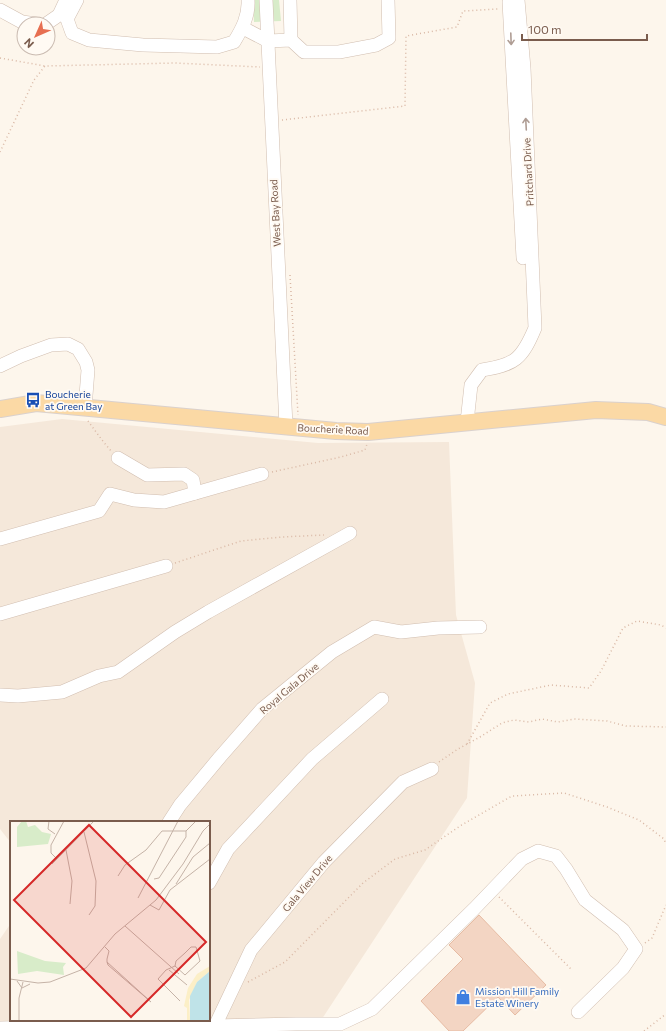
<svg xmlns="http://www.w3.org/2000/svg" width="666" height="1031" viewBox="0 0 666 1031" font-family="Commissioner,sans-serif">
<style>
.residential{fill:#f5e8da}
.green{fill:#d8ecc9}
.building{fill:#f3d5c3;stroke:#e6bba3}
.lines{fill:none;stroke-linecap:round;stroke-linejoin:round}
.minor-casing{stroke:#d1beb0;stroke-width:14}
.major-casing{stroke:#dad1cd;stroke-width:18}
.path{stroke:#d9b8a5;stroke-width:1.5;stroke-dasharray:1 3;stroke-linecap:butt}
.minor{stroke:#fff;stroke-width:13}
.major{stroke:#fbd9a5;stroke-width:16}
.oneway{stroke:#af9d94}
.labels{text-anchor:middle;stroke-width:3.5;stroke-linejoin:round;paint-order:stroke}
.street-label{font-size:10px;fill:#7a5c4d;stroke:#fffaf3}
.transit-label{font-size:10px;fill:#164399;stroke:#fffaf3;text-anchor:start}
.shop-label{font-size:10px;fill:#366cbe;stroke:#fffaf3;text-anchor:start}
.inset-road{fill:none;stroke:#c5b3a7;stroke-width:1}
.view{fill:#d62828;fill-opacity:0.15;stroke:#d62828;stroke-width:2}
.inset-edge{fill:none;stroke:#7a5c4d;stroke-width:2}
</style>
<rect width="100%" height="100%" fill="#fdf6ec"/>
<polygon class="residential" points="62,419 318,443 449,442 456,615 475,683 467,798 314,1031 0,1031 0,939 11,923 11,1020 209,1020 209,822 11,822 11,843 0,829 0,427"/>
<polygon class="green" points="253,0 279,0 281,21 254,22"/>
<polygon class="building" points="479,915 546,985 515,1015 498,997 463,1031 449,1031 421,1001 463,959 449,945"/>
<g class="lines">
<g class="minor-casing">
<g id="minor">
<path d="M77 0 67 19 72 33 89 40 143 45 217 47 234 42C242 29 249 16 248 0"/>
<polyline points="266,0 286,426"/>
<polyline points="290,0 291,40"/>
<polyline points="509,2 523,258"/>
<polyline points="0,10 22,22 37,24"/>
<polyline points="46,24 59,15 66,0"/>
<polyline points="243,28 268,41 291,40 304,52 339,52 376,45 389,38 388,0"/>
<polyline points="0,366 21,356 51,345 68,344 78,349 86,362 88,370 85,408"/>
<path d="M467 422 471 385 482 370C515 365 522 359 535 328L524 68 518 0"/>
<polyline points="118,458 147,475 184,474 193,480 195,493"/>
<polyline points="0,539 99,511 110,494 134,500 164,502 262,474"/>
<polyline points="0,614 166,566"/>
<polyline points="0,695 18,696 62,692 99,676 118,672 175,632 208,612 350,533"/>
<polyline points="169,822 180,805 220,757 262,709 332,652 374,627 401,632 438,628 480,627"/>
<polyline points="209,883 228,849 312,759 382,699"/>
<polyline points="215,1026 251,950 324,862 403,782 432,769"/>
<polyline points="0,1028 130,1025 215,1026 296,1024 340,1024 372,1009 474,909 522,859 538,851 556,856 566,869 585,900 623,930 636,949 623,968 578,1012"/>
</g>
</g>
<g class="major-casing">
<polyline id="major" points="0,409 36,403 336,431 368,432 596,410 648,412 666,417"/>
</g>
<g class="path">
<polyline points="0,58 45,66"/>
<polyline points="282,120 405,106 406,36 457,27 463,11 498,9"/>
<polyline points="0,152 34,80 45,66 175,63 260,67"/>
<polyline points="290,275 298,415"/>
<polyline points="88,421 102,440 111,451"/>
<polyline points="272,472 341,457 365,450 367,444"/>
<polyline points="175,563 241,541 282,537 324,535"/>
<polyline points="467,744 490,703 508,694 551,685 589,688 601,671 623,628 637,621 661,625 666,628"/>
<polyline points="439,762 458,749 480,737 502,723 514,720 529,722 542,719 558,722 574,719 607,721 626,726 666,727"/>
<polyline points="499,897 572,970"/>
<polyline points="645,943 652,938 666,905"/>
<polyline points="248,982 285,962 363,883 395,859 425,850 460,826 512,796 564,793 607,807 639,820 664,839 666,844"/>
<polyline points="644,1031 666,1014"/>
</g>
<use href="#minor" class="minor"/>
<use href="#major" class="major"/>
</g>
<defs><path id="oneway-shaft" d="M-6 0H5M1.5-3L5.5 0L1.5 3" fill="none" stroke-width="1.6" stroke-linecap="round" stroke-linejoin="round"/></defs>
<g class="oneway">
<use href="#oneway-shaft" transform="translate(511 39) rotate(88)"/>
<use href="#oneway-shaft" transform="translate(526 124) rotate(-93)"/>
</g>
<defs>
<g id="bus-bare" transform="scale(1.2)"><path d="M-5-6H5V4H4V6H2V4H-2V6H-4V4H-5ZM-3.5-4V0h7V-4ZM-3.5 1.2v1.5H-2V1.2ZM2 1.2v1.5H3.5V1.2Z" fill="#1a4fb4" stroke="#fffaf3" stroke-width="2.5" paint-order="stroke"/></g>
<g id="shop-bare" transform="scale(1.2)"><path d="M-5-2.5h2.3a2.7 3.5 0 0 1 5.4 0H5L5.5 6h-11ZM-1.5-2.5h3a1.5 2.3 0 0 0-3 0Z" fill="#3f7fe0" stroke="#fffaf3" stroke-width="2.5" paint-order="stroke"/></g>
</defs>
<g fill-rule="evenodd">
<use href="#bus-bare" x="33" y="400"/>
<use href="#shop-bare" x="463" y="997"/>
</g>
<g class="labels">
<g class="street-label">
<text transform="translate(528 172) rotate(-93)" y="4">Pritchard Drive</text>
<text transform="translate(275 213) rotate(-93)" y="4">West Bay Road</text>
<text transform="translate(333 429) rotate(3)" y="4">Boucherie Road</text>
<text transform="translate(289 688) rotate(-40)" y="4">Royal Gala Drive</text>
<text transform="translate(307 883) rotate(-50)" y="4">Gala View Drive</text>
</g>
<g class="transit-label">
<text x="45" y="398">Boucherie<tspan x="45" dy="12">at Green Bay</tspan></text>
</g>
<g class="shop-label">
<text x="475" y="995">Mission Hill Family<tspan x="475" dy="12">Estate Winery</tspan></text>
</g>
</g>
<g transform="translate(10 821)">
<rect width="200" height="200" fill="#fdf6ec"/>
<path d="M12 0H16L18 6 25 4 32 11 41 13 38 23 7 26V6ZM7 130 35 140 56 142 53 146 54 154 27 150 8 153Z" fill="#d8ecc9"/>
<path d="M200 145V150L187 161 179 179 180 200H177V187L174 185 178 167 187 153Z" fill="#fcefc7"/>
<path d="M200 150V200H180V175L187 161Z" fill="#bfe3e8"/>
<path class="inset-road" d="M39 0 38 8 45 13M74 11 86 60 85 85 79 94M56 29 62 60 60 83M47 38 41 32V24L54 0M42 43 84 0M108 55 115 44 136 29 152 10H176L186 0M144 58 149 57 176 16V10M166 63 183 36 200 22M128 77 168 0M140 84 149 89 160 69 200 38M115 105 169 153M95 126 99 130 97 138V141L98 144 141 181 97 141M165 145 166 140 175 132 181 126H186L190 140 175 154 165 145 156 149 148 158 170 180M159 149 177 164M0 158 28 162 40 161 76 147 105 113 146 79 173 43 193 10 200 3M7 160 12 167 20 163M9 200V177L13 161"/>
<path class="view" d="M79 4 196 121 121 196 4 79Z"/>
<rect width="200" height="200" class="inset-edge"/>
</g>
<g transform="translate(36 36) rotate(225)"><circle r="19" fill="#fffaf3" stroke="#cabbb1"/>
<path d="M0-3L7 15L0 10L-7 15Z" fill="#e76f51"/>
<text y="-6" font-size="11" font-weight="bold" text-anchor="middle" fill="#7a5c4d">N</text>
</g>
<path d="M522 34v6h125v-6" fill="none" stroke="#7a5c4d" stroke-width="2"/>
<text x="528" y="34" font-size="12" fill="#7a5c4d" stroke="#fffaf3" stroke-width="3" paint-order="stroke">100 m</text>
</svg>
